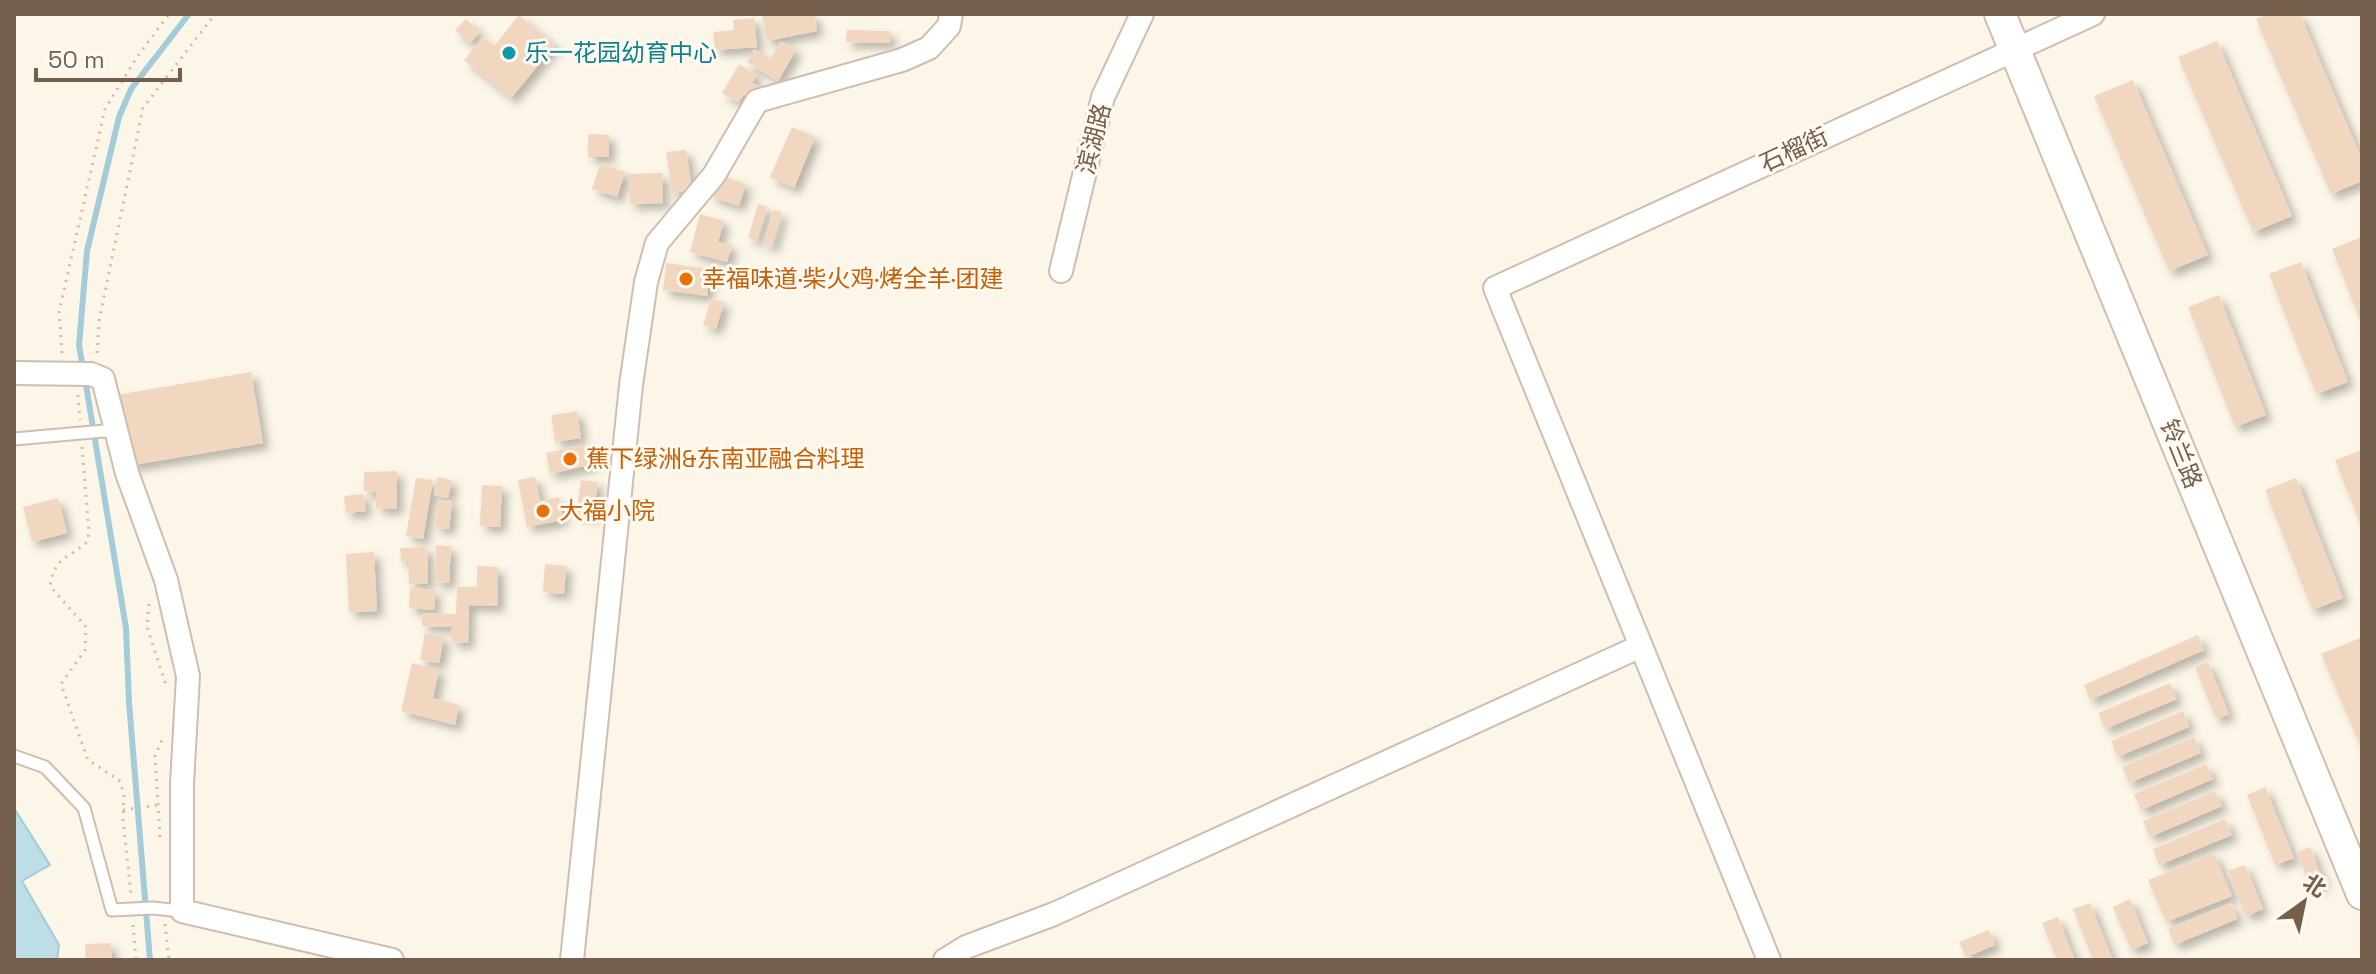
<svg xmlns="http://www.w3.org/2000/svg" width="2376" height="974" viewBox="0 0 2376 974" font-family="'Space Grotesk','Noto Sans SC',sans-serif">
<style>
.water{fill:#bddee6;stroke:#a3ccd8;stroke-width:2}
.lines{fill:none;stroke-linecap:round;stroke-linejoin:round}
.stream{stroke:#a3ccd8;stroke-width:6}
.building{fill:#f1d7c0;filter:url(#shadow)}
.lane-casing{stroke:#cebeae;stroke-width:15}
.street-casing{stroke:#cebeae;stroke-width:26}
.secondary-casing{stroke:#d1bfab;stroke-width:34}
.path{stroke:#d7baa3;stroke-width:3;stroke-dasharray:2 6;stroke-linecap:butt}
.lane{stroke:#fff;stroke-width:11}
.street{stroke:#fff;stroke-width:22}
.secondary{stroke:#fff;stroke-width:30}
.culture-dot{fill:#0f9aa8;stroke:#fff9ef;stroke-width:3}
.food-dot{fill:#e8710a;stroke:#fff9ef;stroke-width:3}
.labels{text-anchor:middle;stroke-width:6;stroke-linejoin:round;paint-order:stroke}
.culture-label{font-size:24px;fill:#0d838f;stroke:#fff9ef;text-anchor:start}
.street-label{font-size:24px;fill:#765e4c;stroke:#fff9ef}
.food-label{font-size:24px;fill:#c56008;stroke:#fff9ef;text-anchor:start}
</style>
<defs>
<filter id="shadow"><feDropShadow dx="6" dy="6" stdDeviation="4" flood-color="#0004"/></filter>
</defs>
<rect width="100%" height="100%" fill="#fcf6e8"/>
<polygon class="water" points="14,808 50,865 22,881 59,945 57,960 14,960"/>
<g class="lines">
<g class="stream">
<polyline points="83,368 79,345 87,251 119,117 131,89 189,14"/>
<polyline points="85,379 126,628 129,702 150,960"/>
</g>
</g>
<g class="building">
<polygon points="762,14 814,14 817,31 767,41"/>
<polygon points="2268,14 2300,14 2362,160 2362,181 2331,194 2256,19"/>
<polygon points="519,15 555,45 511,98 464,60 483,37 494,46"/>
<polygon points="754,18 757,47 715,50 713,32 734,30 733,20"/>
<polygon points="466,19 480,32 470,43 455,30"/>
<polygon points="847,30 890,31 890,43 846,42"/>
<polygon points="781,41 796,50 778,81 747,62 754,49 770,59"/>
<polygon points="2217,41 2292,216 2253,232 2178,57"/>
<polygon points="739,64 757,75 752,83 760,87 753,99 744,95 738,102 722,93"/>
<polygon points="2133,80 2208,255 2169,271 2094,96"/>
<polygon points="792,127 815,137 794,188 770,177"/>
<polygon points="588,134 609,135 609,157 588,157"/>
<polygon points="686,150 692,190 672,193 666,152"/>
<polygon points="600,164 625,172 617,197 592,189"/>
<polygon points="662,173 663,203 630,204 629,174"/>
<polygon points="717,174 746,184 739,206 710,196"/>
<polygon points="758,204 767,207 757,241 748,238"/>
<polygon points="774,210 782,212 772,247 763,244"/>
<polygon points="700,214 724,221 718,242 732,245 727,262 690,252"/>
<polygon points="2362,237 2362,325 2332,249"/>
<polygon points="2301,262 2348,382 2316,394 2269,274"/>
<polygon points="666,263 710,269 707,296 663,290"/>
<polygon points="2219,295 2266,415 2235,427 2188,307"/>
<polygon points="711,299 724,302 716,329 703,325"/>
<polygon points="251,372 263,443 128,466 116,395"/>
<polygon points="577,411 581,438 555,442 551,415"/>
<polygon points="590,444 594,464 550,474 546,453"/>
<polygon points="2362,450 2362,528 2335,460"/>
<polygon points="397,471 397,509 376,508 376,492 364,491 364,472"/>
<polygon points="437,477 452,480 448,498 434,495"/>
<polygon points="535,477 540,501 559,497 563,520 527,527 518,480"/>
<polygon points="416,478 433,480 423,539 406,536"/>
<polygon points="2296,478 2343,598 2312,610 2265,490"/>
<polygon points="581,480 598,482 593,517 576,514"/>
<polygon points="482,485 502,486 500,527 480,526"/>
<polygon points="363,494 366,511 346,513 344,496"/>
<polygon points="58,498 67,533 32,542 23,507"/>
<polygon points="438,500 452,501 449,529 434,527"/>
<polygon points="436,545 451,546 449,583 435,582"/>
<polygon points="427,547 428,583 409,584 408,561 401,562 400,548"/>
<polygon points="374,552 377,611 349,612 346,554"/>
<polygon points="545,564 566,566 564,594 543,592"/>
<polygon points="477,566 498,567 498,606 469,605 468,643 451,642 452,627 422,626 422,613 456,614 457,587 477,587"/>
<polygon points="410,588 435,590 434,610 409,608"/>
<polygon points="425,633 444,637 439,663 420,660"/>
<polygon points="2198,635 2204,650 2090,700 2084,685"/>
<polygon points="2360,638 2362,642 2362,750 2321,654"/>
<polygon points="2208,662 2229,714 2216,719 2195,667"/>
<polygon points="412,663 439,670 433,698 459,705 455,725 401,711"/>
<polygon points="2170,683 2177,699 2105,729 2098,713"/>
<polygon points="2183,711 2189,727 2117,757 2111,741"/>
<polygon points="2194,737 2201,753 2129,783 2122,767"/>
<polygon points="2206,764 2213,779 2141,810 2134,794"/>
<polygon points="2265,787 2294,858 2275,865 2247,795"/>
<polygon points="2215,791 2222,806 2150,837 2143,821"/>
<polygon points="2225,819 2232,835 2159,865 2153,849"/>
<polygon points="2310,847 2324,883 2311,888 2297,852"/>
<polygon points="2214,853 2232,896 2166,922 2148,880"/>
<polygon points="2245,865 2263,909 2246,916 2228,871"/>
<polygon points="2130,899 2148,943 2131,950 2113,907"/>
<polygon points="2090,903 2113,960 2093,960 2073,909"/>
<polygon points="2231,903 2237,919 2174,945 2168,929"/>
<polygon points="2058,917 2075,960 2057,960 2042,923"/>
<polygon points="1989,930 1995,945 1966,957 1959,942"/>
<polygon points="110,943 112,960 86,960 85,944"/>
</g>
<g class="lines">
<g class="lane-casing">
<g id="lane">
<polyline points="14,439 115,430"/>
<polyline points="14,756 45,767 84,808 112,910 152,908 182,911"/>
</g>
</g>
<g class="street-casing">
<g id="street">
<polyline points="1061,271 1103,97 1142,14"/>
<polyline points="14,373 91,374 103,379 127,473 166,580 188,676 182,784 182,911 392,960"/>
<polyline points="572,960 631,385 646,282 657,243 714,175 757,101 902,60 929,48 949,26 951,14"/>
<polyline points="945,960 966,947 1054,914 1641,646"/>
<polyline points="1769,960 1495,288 2093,14"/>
</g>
</g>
<g class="secondary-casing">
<polyline id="secondary" points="2000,14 2362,894"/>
</g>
<g class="path">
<polyline points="62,353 59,312 105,109 137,57 169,14"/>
<polyline points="97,353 99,321 143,108 215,14"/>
<polyline points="78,395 80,420"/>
<path d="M82 447 89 532 87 542C67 560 55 556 50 586L86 627 85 650 61 684 88 760 119 780 124 794 123 819 131 894"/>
<polyline points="149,604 147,627 166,685"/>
<polyline points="123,810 158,805"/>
<polyline points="160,837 155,756 163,738"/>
<polyline points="165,924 169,960"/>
<polyline points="133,925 136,960"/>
</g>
<use href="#lane" class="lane"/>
<use href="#street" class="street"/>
<use href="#secondary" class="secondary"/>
</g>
<circle class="culture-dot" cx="509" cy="53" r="8"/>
<g class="food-dot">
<circle cx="686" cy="279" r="8"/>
<circle cx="570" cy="459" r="8"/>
<circle cx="543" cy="511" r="8"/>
</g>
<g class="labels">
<g class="culture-label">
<text x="525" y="61">乐一花园幼育中心</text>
</g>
<g class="street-label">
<text transform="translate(1094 139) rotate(-76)" y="8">滨湖路</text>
<text transform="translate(1794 150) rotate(-25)" y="8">石榴街</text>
<text transform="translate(2181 454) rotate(68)" y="8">铃兰路</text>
</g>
<g class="food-label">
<text x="702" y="287">幸福味道·柴火鸡·烤全羊·团建</text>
<text x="586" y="467">蕉下绿洲&amp;东南亚融合料理</text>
<text x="559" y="519">大福小院</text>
</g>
</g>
<rect width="2376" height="974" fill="none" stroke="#765e4c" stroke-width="32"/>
<g transform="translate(2304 902) rotate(33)" stroke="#fff9ef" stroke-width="6" paint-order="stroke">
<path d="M0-6L14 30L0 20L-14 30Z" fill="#765e4c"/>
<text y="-12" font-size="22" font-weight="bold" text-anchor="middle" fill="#765e4c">北</text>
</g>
<path d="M36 68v12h144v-12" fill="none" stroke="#765e4c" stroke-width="4"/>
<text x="48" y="68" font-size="24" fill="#765e4c" stroke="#fff9ef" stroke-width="6" paint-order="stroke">50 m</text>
</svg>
